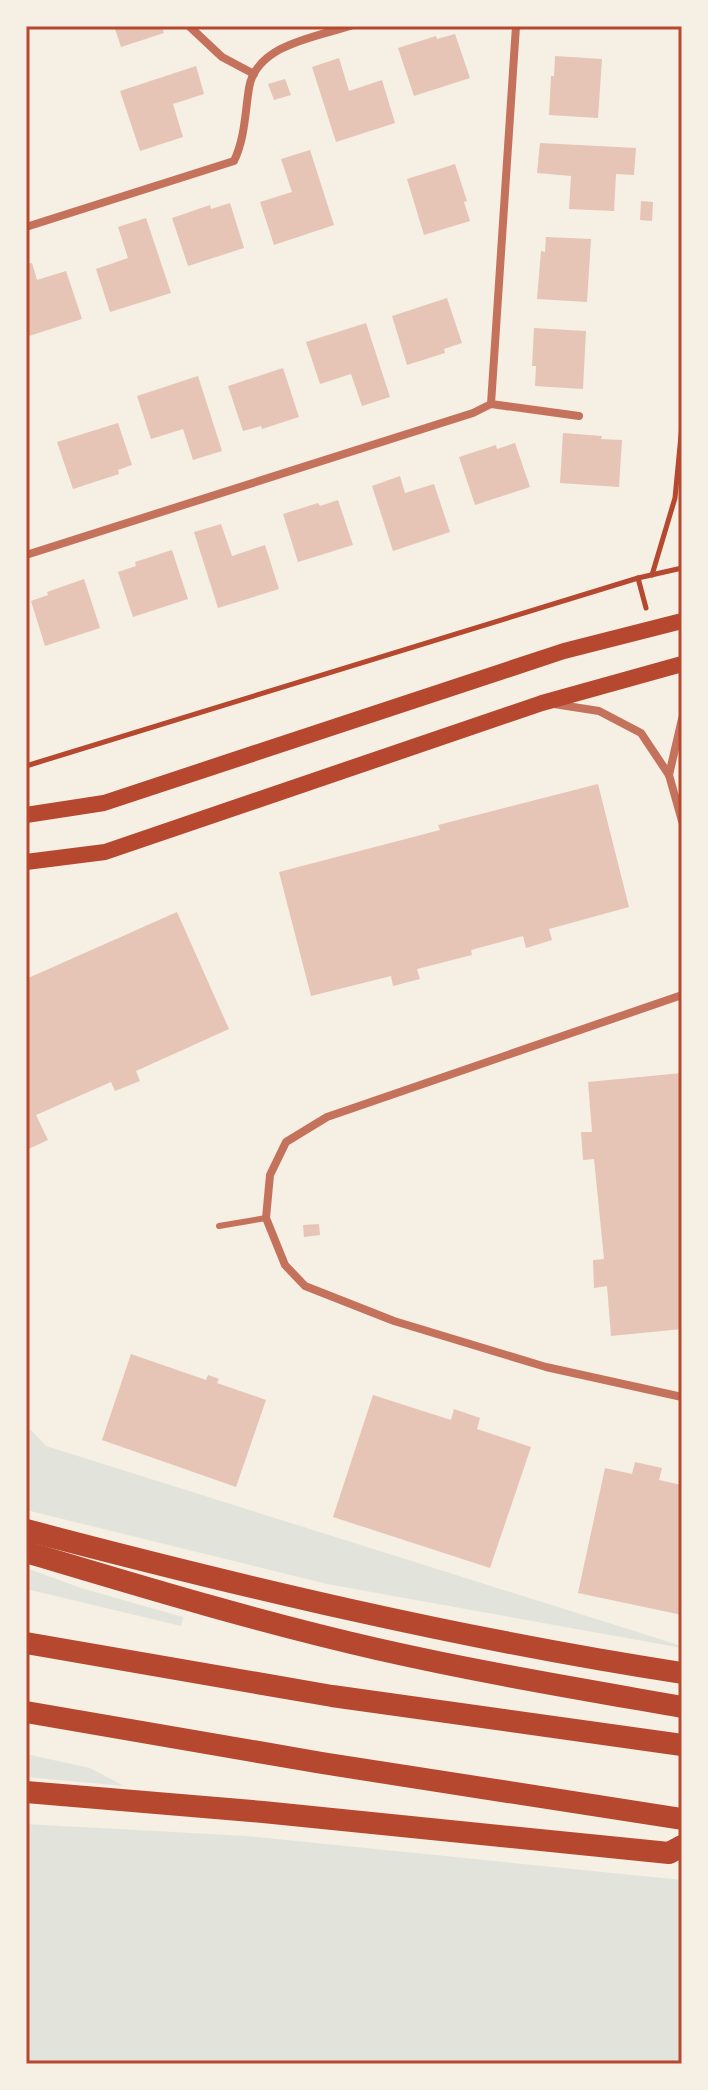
<svg xmlns="http://www.w3.org/2000/svg" width="708" height="2090" viewBox="0 0 708 2090" font-family="'DM Sans',sans-serif">
<style>
.green{fill:#e2e4dc}
.building{fill:#e6c5b7}
.lines{fill:none;stroke-linecap:round;stroke-linejoin:round}
.path{stroke:#b5482f;stroke-width:5}
.service{stroke:#c5725c;stroke-width:6}
.minor{stroke:#c5725c;stroke-width:8}
.secondary{stroke:#b5482f;stroke-width:16}
.trunk{stroke:#b5482f;stroke-width:22}
.neatline{fill:none;stroke:#b5482f;stroke-width:3}
</style>
<rect width="100%" height="100%" fill="#f6efe4"/>
<g class="green">
<polygon points="26,1428 31,1430 46,1446 682,1646 682,1648 327,1584 26,1510"/>
<polygon points="26,1568 81,1588 183,1617 181,1626 26,1589"/>
<polygon points="26,1754 90,1768 124,1786 26,1777"/>
<polygon points="26,1824 247,1836 682,1880 682,2064 26,2064"/>
</g>
<g class="building">
<polygon points="114,26 162,26 164,33 121,47"/>
<polygon points="455,34 470,78 414,96 398,48 436,36 437,39"/>
<polygon points="555,56 602,59 598,118 549,115 551,76 554,76"/>
<polygon points="339,58 349,91 382,80 395,123 336,142 312,67"/>
<polygon points="196,66 204,94 173,104 183,137 140,151 120,91"/>
<polygon points="285,79 291,95 274,100 268,84"/>
<polygon points="540,143 636,148 634,175 616,174 614,211 569,209 571,176 537,173"/>
<polygon points="310,150 334,225 274,245 260,202 292,192 281,159"/>
<polygon points="455,164 467,201 464,202 470,221 424,235 407,179"/>
<polygon points="641,201 653,202 652,221 640,220"/>
<polygon points="230,203 244,248 188,266 172,218 210,205 211,209"/>
<polygon points="146,218 171,293 110,312 96,269 128,258 118,227"/>
<polygon points="546,237 591,239 587,302 537,299 541,251 545,252"/>
<polygon points="32,263 37,280 66,271 82,319 26,337 26,264"/>
<polygon points="447,298 462,343 444,349 445,353 407,365 392,316"/>
<polygon points="366,323 390,397 362,406 351,374 320,384 306,342"/>
<polygon points="534,328 586,331 583,389 535,386 536,366 532,366"/>
<polygon points="283,368 299,417 262,429 261,426 243,431 228,386"/>
<polygon points="198,376 222,451 193,460 183,429 151,439 137,396"/>
<polygon points="118,423 132,465 118,470 119,474 73,489 57,442"/>
<polygon points="563,433 602,436 601,439 622,440 619,487 560,483"/>
<polygon points="515,443 530,487 475,505 459,457 496,445 497,449"/>
<polygon points="400,476 405,493 434,484 450,532 393,551 372,486"/>
<polygon points="338,500 353,545 298,562 283,514 318,503 320,506"/>
<polygon points="221,524 232,556 265,545 279,589 218,608 194,532"/>
<polygon points="172,550 188,599 133,617 118,572 136,566 135,562"/>
<polygon points="84,579 100,628 45,646 31,601 48,595 47,592"/>
<polygon points="598,784 629,907 549,929 552,940 526,948 523,936 471,950 472,955 417,969 420,979 393,986 391,976 311,996 279,872 440,830 438,825"/>
<polygon points="177,912 229,1029 136,1071 140,1081 115,1091 111,1082 36,1115 48,1140 26,1150 26,979"/>
<polygon points="682,1073 682,1329 611,1336 607,1286 594,1288 593,1260 604,1259 594,1159 583,1160 581,1132 592,1132 588,1082"/>
<polygon points="319,1224 320,1235 304,1237 303,1225"/>
<polygon points="131,1354 206,1380 208,1375 219,1379 217,1383 266,1400 236,1487 102,1440"/>
<polygon points="373,1395 451,1420 454,1409 480,1418 477,1429 531,1447 490,1568 333,1517"/>
<polygon points="635,1462 662,1468 659,1480 682,1485 682,1615 578,1593 605,1468 632,1474"/>
</g>
<g class="lines">
<g class="path">
<polyline points="652,575 675,498 682,425"/>
<polyline points="638,578 646,608"/>
<polyline points="26,766 638,578 682,568"/>
</g>
<polyline class="service" points="219,1226 266,1218"/>
<g class="minor">
<polyline points="189,26 222,57 254,74"/>
<path d="M26 227 234 161C245 138 245 113 249 88 256 45 315 37 350 26"/>
<polyline points="491,404 579,416"/>
<polyline points="26,555 473,413 491,404 516,26"/>
<polyline points="554,704 599,711 641,733 669,775 682,821"/>
<polyline points="669,775 682,719"/>
<polyline points="682,995 327,1117 286,1142 270,1175 266,1218 285,1265 305,1286 394,1321 546,1367 682,1397"/>
</g>
<g class="secondary">
<polyline points="26,815 104,803 564,651 682,621"/>
<polyline points="26,862 105,852 542,703 682,664"/>
</g>
<g class="trunk">
<path d="M26 1530C242 1587 461 1639 682 1673"/>
<path d="M26 1552C143 1587 259 1622 377 1649 478 1672 580 1689 682 1707"/>
<polyline points="26,1643 332,1696 682,1745"/>
<polyline points="26,1712 322,1763 682,1819"/>
<polyline points="26,1792 263,1812 669,1853 682,1846"/>
</g>
</g>
<rect width="708" height="2090" fill="none" stroke="#f6efe4" stroke-width="56"/>
<rect x="28" y="28" width="652" height="2034" class="neatline"/>
</svg>
